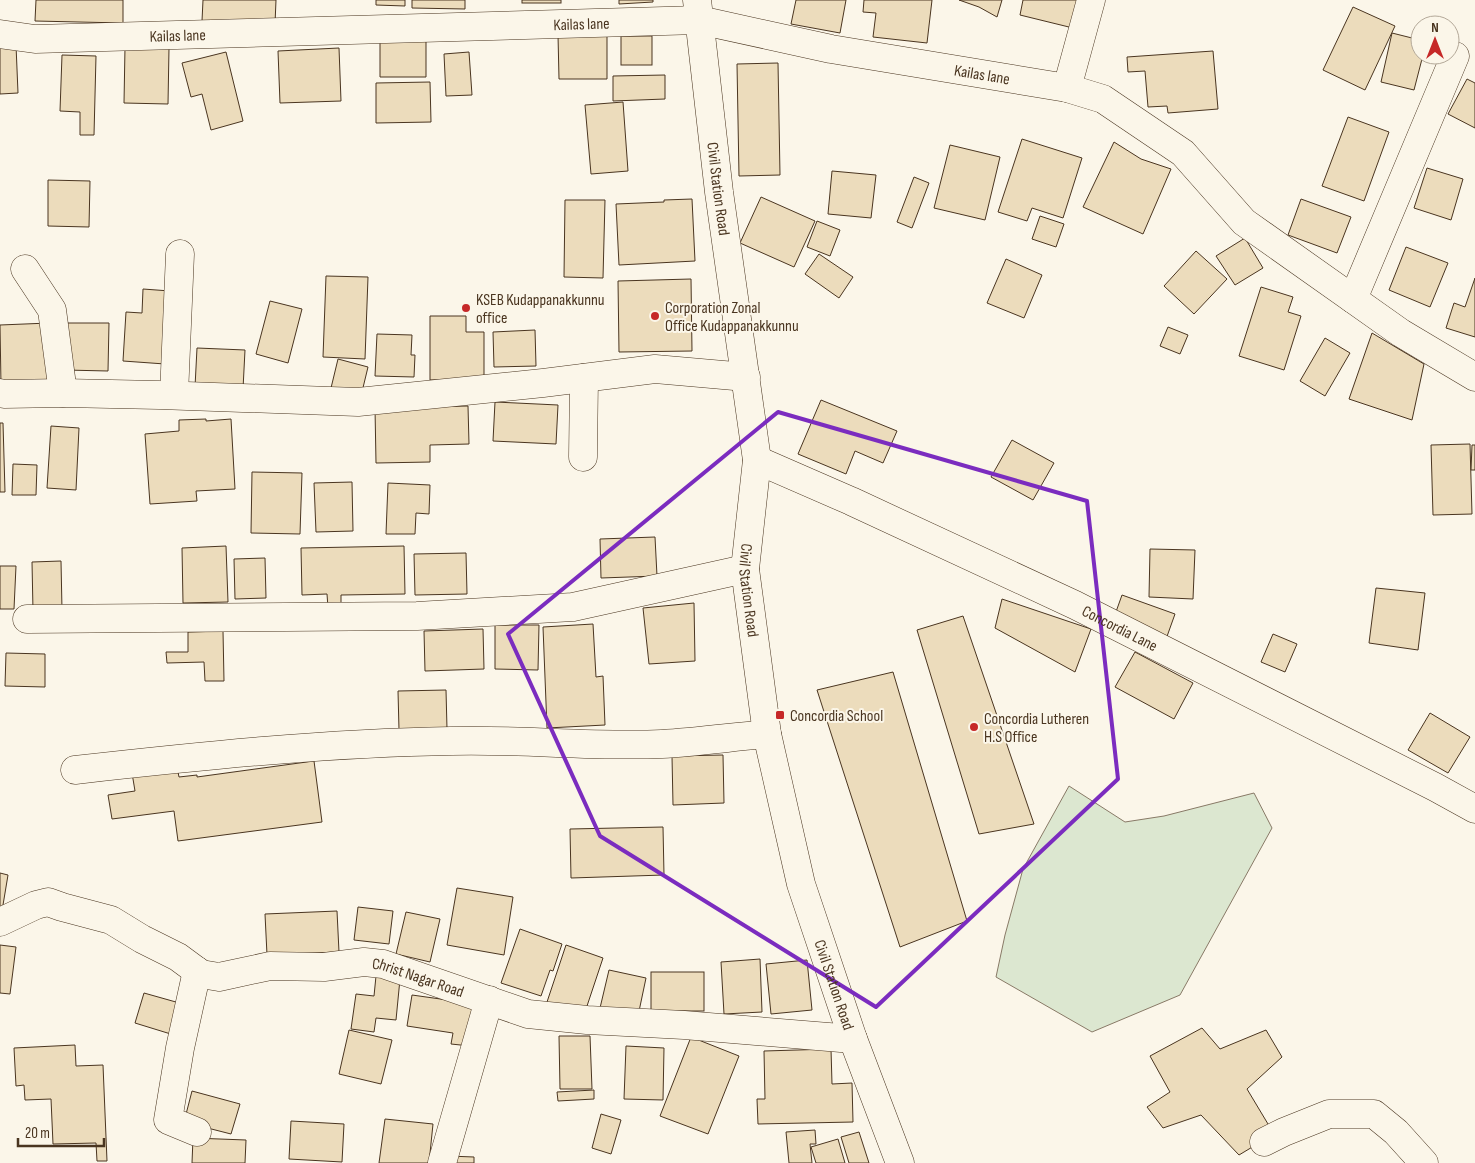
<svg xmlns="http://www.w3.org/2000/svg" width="1475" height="1163" viewBox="0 0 1475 1163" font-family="'Sofia Sans Condensed',sans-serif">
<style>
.green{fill:#dce7d0;stroke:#887966}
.building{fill:#ecdcbc;stroke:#4a3520}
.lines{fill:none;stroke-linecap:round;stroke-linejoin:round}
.minor-casing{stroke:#4a3520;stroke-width:29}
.major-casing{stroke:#4a3520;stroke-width:29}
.minor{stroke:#fbf6e9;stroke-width:28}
.major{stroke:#fbf6e9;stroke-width:28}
.marked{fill:none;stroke:#7b2cbf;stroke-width:4;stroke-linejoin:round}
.poi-dot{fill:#c62828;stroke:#fbf6e9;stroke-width:2}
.labels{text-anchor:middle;stroke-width:4;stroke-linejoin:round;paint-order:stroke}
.street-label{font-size:16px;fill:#4a3520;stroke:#fbf6e9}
.poi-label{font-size:16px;fill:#4a3520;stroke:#fbf6e9;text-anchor:start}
</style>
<rect width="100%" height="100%" fill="#fbf6e9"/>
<polygon class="green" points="1069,786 1125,822 1164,816 1254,793 1272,828 1180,995 1092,1032 996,977 1005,935 1023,869"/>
<g class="building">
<polygon points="36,0 123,0 123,23 35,21"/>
<polygon points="203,0 276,0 275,24 202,21"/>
<polygon points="376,0 405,0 405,6 376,5"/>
<polygon points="412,0 465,0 465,9 412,8"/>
<rect x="522" y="0" width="39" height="3"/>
<polygon points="619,0 653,0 653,2 619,4"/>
<polygon points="796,0 846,0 840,33 791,24"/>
<polygon points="864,0 932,0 927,43 873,37 876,13 863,12"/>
<polygon points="959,0 1002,0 997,17 979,7"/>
<polygon points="1023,0 1079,0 1073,28 1020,15"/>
<polygon points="1353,7 1395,26 1365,90 1323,70"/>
<polygon points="1392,33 1420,40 1420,55 1423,55 1414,90 1381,82"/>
<polygon points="607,34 607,79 559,79 558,35"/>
<rect x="621" y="36" width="31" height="29"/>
<polygon points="426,39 426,77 380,77 380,40"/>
<polygon points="16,45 18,93 0,94 0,46"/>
<polygon points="125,47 169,48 168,104 124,103"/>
<polygon points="339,48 341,101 280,103 278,51"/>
<polygon points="1213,51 1218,109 1168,113 1167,106 1148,107 1145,71 1128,72 1127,57"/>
<polygon points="226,52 243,121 211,130 202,94 191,97 182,63"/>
<polygon points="469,52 472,95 446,96 444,54"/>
<polygon points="62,55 96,56 94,135 80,135 80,112 60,111"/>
<polygon points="778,63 780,175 739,176 737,64"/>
<polygon points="665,75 665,99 613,101 613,76"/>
<polygon points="1467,79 1475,83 1475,128 1448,114"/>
<polygon points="430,82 431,122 376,123 376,83"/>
<polygon points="623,102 628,171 591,174 585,105"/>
<polygon points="1348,117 1389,132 1364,201 1322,186"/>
<polygon points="1022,139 1082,158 1063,218 1032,208 1027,221 998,212"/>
<polygon points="1114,142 1141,159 1171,169 1143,234 1083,207"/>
<polygon points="950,145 1000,157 985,220 934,208"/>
<polygon points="1427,168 1463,179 1451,220 1414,208"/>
<polygon points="832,171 876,175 871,218 828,214"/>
<polygon points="914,177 929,183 912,228 897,222"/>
<polygon points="48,180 90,181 89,227 48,226"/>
<polygon points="761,197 815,221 794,267 740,243"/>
<polygon points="692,199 695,261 619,265 616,204 664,202 664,200"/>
<polygon points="1301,199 1351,217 1337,253 1288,235"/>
<polygon points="565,200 605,200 603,278 564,277"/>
<polygon points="1040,216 1064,224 1056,247 1032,239"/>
<polygon points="817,221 840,230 830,256 807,247"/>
<polygon points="1245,238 1263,268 1235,285 1216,256"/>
<polygon points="1406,247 1448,263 1430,307 1389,290"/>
<polygon points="1196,251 1227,279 1194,314 1164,286"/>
<polygon points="819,254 853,277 839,298 805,274"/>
<polygon points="1006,259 1042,275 1024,318 987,303"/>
<polygon points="326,276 368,277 365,359 323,357"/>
<polygon points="1475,278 1475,337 1446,328 1454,303 1465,307"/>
<polygon points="691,279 692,351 619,352 618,281"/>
<polygon points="1261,287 1293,297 1288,312 1301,316 1284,370 1239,356"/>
<polygon points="143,289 170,291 165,364 123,361 126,312 142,313"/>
<polygon points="270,301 302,309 288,363 256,354"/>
<polygon points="430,316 466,316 466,332 484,332 484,380 430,380"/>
<polygon points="49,323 51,384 1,386 0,325"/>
<polygon points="66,323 109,323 108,371 65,370"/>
<polygon points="1168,327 1188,335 1180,354 1160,346"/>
<polygon points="535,330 536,366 494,367 493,332"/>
<polygon points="1372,333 1424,364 1412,420 1349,399"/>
<polygon points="377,334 412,335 411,355 415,355 414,377 375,376"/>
<polygon points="1325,338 1350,353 1325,396 1300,381"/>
<polygon points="197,348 245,350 243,389 195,387"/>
<polygon points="338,359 368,367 361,396 331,388"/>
<polygon points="821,400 897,431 883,463 855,451 846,474 798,454"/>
<polygon points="495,402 558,405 556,444 493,441"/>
<polygon points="468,406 469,444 430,445 430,462 376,463 375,408"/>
<polygon points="206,419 206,421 231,419 235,489 196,491 197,501 150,504 145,434 179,431 179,420"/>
<polygon points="0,423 3,423 5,492 0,492"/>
<polygon points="51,426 79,428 76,490 47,488"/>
<polygon points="1012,440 1054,463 1033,500 991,477"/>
<polygon points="1470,444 1472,514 1433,515 1431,445"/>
<polygon points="1472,445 1475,445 1475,470 1471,470"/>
<polygon points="13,464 37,465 36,495 12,495"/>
<polygon points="252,472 302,473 300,534 251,533"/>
<polygon points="352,482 353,531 316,532 314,483"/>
<polygon points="388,483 430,485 429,514 416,513 415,534 386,534"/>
<polygon points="655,537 657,576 601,578 600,539"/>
<polygon points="226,546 228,602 183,603 182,548"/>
<polygon points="404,546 405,594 341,595 341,608 328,608 327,594 302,595 301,548"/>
<polygon points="1150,549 1195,550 1193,599 1149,597"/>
<polygon points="466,553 467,594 415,595 414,554"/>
<polygon points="265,558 266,598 235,599 234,559"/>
<polygon points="61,561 62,610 33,611 32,562"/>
<polygon points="0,566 16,566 14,609 0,609"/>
<polygon points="1376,588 1425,593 1418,650 1369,643"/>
<polygon points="1122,595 1175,614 1165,642 1112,623"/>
<polygon points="1002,599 1091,629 1075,672 995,628"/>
<polygon points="694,603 695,661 649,664 643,608"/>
<polygon points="963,616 1034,824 979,834 917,630"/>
<polygon points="593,624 596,677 603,676 605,725 547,728 543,627"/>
<polygon points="495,625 539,625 538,670 495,669"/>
<polygon points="483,629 484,669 425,671 424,631"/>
<polygon points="223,631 224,681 205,681 204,662 167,663 166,652 188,652 188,632"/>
<polygon points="1273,634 1297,644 1285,672 1261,662"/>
<polygon points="1135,652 1193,683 1174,719 1115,687"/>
<polygon points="6,653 45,654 45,687 5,686"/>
<polygon points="893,672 967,921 900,947 817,690"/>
<polygon points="446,690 447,729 399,730 398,691"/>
<polygon points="1430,713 1470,737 1448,773 1408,750"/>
<polygon points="723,755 724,803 673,805 672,756"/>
<polygon points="314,761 322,822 178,841 174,811 112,819 108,795 135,791 132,773 177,767 179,777 197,775 197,777"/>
<polygon points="663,827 664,875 571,878 570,829"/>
<polygon points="0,873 8,875 1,917 0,916"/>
<polygon points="457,888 513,897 504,955 447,945"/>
<polygon points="358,907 393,911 389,944 354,940"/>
<polygon points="337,911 339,952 267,955 265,914"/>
<polygon points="406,912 440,919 430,962 396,954"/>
<polygon points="520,929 562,944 553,971 550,970 541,996 501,983"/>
<polygon points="0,945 16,947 10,994 0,993"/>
<polygon points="566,945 603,958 584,1015 547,1002"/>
<polygon points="760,959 762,1012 724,1014 721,962"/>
<polygon points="807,960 812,1010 771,1014 766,964"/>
<polygon points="609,970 646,978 638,1016 600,1008"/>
<rect x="651" y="972" width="53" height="39"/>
<polygon points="376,976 400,979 396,1020 376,1018 374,1032 351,1029 356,994 374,996"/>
<polygon points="144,993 183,1004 174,1035 135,1023"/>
<polygon points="412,995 476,1004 470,1046 451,1044 453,1033 407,1026"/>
<polygon points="1202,1028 1220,1049 1266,1030 1282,1057 1247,1089 1274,1134 1239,1155 1201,1115 1163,1128 1147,1107 1170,1092 1150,1056"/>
<polygon points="349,1030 392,1040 381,1084 339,1074"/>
<polygon points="559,1036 590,1036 592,1089 560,1089"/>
<polygon points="691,1037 739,1056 708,1134 660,1116"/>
<polygon points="75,1045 76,1066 103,1065 107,1161 97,1161 96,1143 53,1144 51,1099 25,1100 24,1085 16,1086 14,1048"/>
<polygon points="626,1046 664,1048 663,1100 624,1099"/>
<polygon points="831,1049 832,1084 852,1083 853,1122 758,1124 757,1099 765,1099 764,1051"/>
<polygon points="594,1090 594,1099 558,1101 557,1092"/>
<polygon points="192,1091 240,1104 231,1134 184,1122"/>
<polygon points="601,1114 621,1120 611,1154 592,1148"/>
<polygon points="385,1119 433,1124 429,1163 379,1163"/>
<polygon points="291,1121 344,1124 342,1162 289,1159"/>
<polygon points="815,1130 816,1144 810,1144 812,1163 789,1163 786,1132"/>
<polygon points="859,1132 869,1163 849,1163 841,1137"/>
<polygon points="193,1138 246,1140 245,1163 192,1163"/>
<polygon points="838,1139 845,1163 816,1163 811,1147"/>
<polygon points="448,1156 474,1157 474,1163 448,1163"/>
</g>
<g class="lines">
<g class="minor-casing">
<g id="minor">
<path id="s1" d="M0 34 35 39 699 20 831 49 1067 88 1091 0"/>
<polyline points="1067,88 1103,99 1183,153 1244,222 1401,333 1475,377"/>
<polyline points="25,269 52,310 63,393"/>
<polyline points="1353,299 1455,56"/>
<polyline points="0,393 4,394 63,393 159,395 358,402 543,383 655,369 746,377"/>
<polyline points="174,395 180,254"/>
<polyline points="583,457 584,378"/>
<path id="s2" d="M757 460 851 501 1075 605 1435 787 1475 809"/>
<polyline points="27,619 417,616 573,607 745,569"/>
<path d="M75 770C200 756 325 743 451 741 521 739 591 747 662 744 697 742 732 737 767 734"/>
<path id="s3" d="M0 922 36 905 48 902 62 907 111 920 142 939 178 957 201 974 219 977 270 966 324 967 364 962 383 964 528 1014 587 1020 684 1025 853 1039"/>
<polyline points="197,971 180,1048 168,1120 197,1132"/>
<polyline points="1264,1142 1284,1132 1329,1114 1374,1114 1396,1132 1424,1163"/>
<polyline points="442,1163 489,1000"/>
</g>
</g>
<g class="major-casing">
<g id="major">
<path id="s4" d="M697 0 719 192 757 460 745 569 767 734 801 884 853 1039 900 1163"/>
</g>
</g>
<use href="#minor" class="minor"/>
<use href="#major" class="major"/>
</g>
<path class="marked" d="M778 412 1087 501 1118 779 876 1007 600 836 508 634Z"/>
<g class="poi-dot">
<circle cx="466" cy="308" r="5"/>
<circle cx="655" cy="316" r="5"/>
<rect x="775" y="710" width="10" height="10" rx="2.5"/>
<circle cx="974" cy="727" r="5"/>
</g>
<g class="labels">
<g class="street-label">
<text dy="6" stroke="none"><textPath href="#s1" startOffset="582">Kailas lane</textPath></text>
<text dy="6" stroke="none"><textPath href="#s1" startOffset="178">Kailas lane</textPath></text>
<text dy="6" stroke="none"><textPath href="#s1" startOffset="988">Kailas lane</textPath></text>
<text dy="6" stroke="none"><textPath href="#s4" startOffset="190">Civil Station Road</textPath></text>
<text dy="6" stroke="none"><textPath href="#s4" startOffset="595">Civil Station Road</textPath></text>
<text dy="6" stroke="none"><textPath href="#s2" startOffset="400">Concordia Lane</textPath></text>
<text dy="6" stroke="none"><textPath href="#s3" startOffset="444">Christ Nagar Road</textPath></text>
<text dy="6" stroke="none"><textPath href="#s4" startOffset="1000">Civil Station Road</textPath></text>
</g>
<g class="poi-label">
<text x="476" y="305">KSEB Kudappanakkunnu<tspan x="476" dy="18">office</tspan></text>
<text x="665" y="313">Corporation Zonal<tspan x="665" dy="18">Office Kudappanakkunnu</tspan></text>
<text x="790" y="721">Concordia School</text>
<text x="984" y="724">Concordia Lutheren<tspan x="984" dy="18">H.S Office</tspan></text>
</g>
</g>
<g transform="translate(1435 40)"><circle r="24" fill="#fbf6e9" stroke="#b4a999"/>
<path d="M0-4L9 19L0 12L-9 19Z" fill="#c62828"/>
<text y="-8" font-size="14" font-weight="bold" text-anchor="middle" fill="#4a3520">N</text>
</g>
<path d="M18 1138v8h86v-8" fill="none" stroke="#4a3520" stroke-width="2.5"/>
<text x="25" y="1138" font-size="15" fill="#4a3520" stroke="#fbf6e9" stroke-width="4" paint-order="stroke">20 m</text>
</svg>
